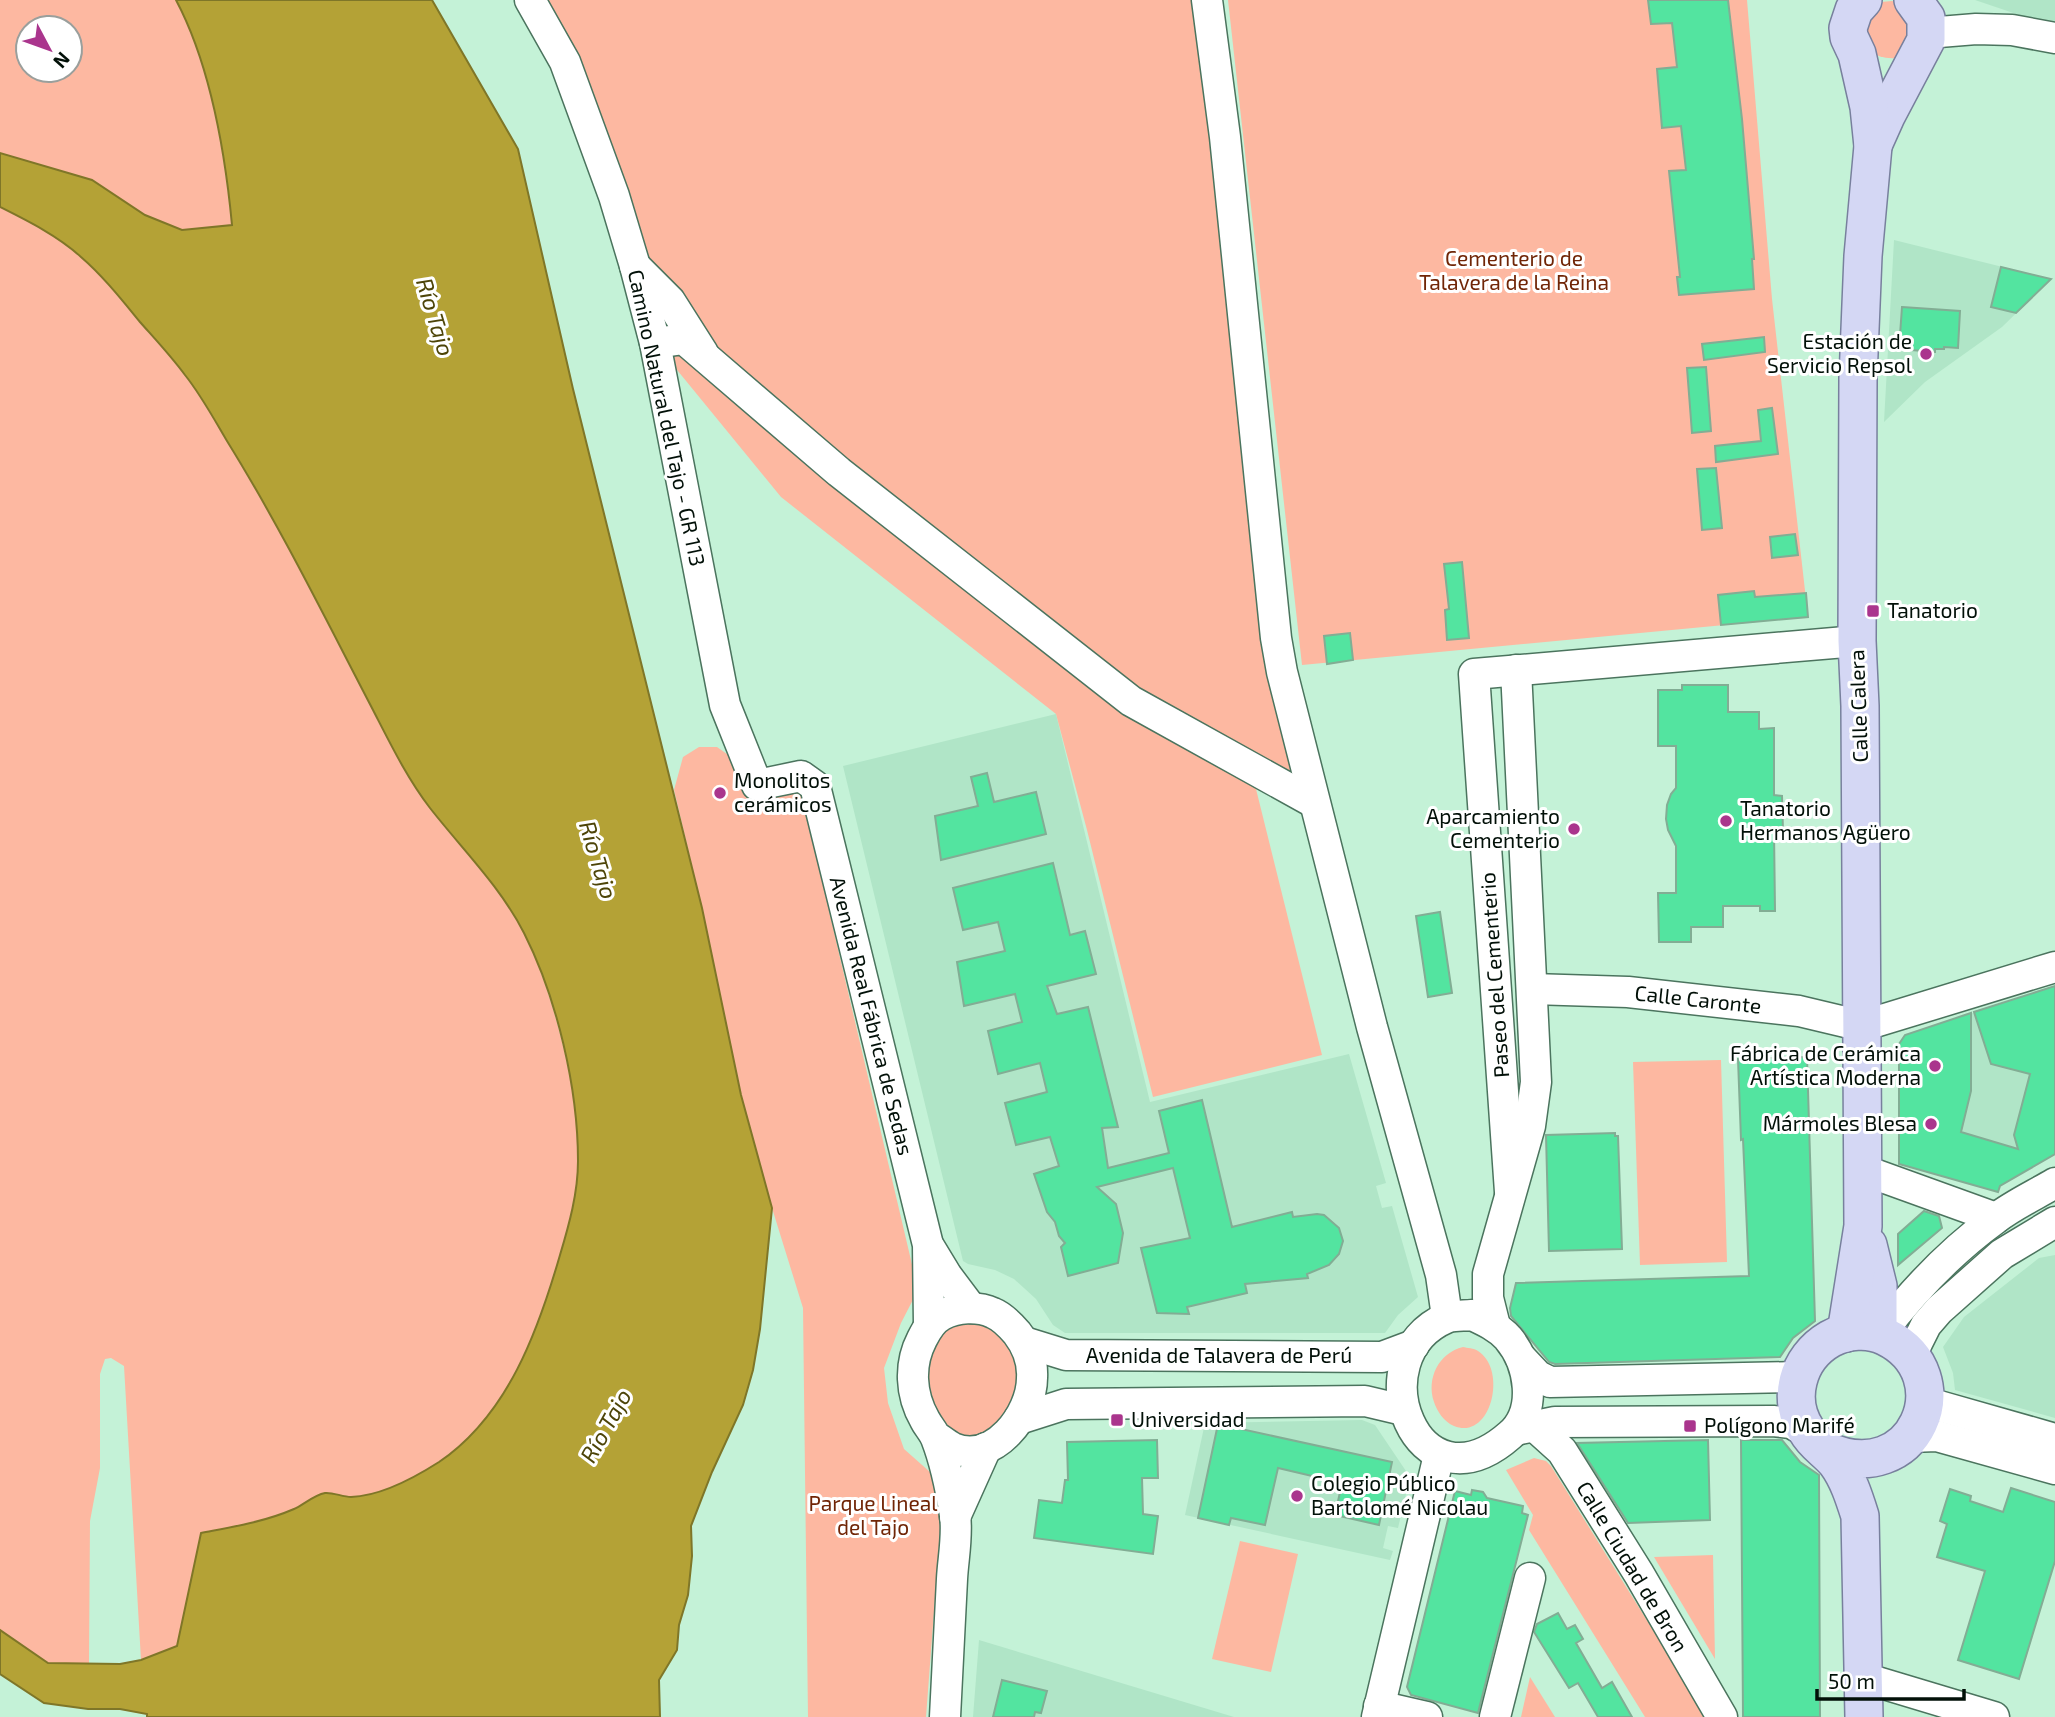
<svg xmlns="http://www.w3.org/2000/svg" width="2055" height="1717" viewBox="0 0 2055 1717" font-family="'Exo 2',sans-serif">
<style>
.built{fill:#b0e5c7}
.green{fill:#fdb8a1;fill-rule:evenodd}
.water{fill:#b4a236;stroke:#7f7628;stroke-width:2}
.building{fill:#53e4a0;stroke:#82ad94;stroke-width:2}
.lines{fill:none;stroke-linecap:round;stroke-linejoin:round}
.minor-casing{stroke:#4b745e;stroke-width:33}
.major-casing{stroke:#78809d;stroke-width:40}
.minor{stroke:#fff;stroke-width:30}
.major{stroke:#d4d7f4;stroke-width:37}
.poi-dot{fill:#aa358d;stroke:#fff;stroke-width:2.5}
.labels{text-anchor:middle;stroke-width:6;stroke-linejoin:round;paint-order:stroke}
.park-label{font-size:21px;fill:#702506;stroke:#fff}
.poi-label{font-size:21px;fill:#021008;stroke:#fff;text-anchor:start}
.street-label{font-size:21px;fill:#021008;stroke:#fff}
.water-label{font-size:23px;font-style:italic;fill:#4d4408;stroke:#fff}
</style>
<rect width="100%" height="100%" fill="#c4f2d7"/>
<g class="built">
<polygon points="1975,0 2055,0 2055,27"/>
<polygon points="1894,240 2051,279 2002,327 1925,382 1884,422"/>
<polygon points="1056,714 1150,1102 1349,1054 1386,1183 1376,1186 1382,1208 1392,1206 1418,1297 1398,1315 1385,1333 1065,1333 1053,1325 1036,1299 1014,1279 995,1270 968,1264 963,1261 843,766"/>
<polygon points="2049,988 2055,989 2055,1154 2000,1186 1998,1192 1899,1164 1899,1044 1905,1035"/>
<polygon points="2055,1255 2055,1418 1955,1390 1953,1373 1943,1347 1964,1317 2039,1258"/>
<polygon points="1362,1420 1375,1425 1410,1477 1398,1528 1388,1526 1383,1548 1393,1551 1390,1560 1185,1515 1205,1423"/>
<polygon points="979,1640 1234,1717 973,1717"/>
</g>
<g class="green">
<path d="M0 0H176C212 69 223 149 232 225L182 230 145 215 92 180 0 153ZM28 28H70V70H28Z"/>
<polygon points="530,0 1205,0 1313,802 1256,789 1322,1055 1153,1097 1087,830 1056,714 781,497 655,343"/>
<polygon points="1228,0 1747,0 1772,299 1808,617 1302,665"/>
<path d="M1892 1 1903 4 1917 21 1898 58C1885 59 1878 57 1867 49L1863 17 1881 2Z"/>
<path d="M0 207C28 221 58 236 81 257 103 276 122 300 140 322 155 339 171 356 185 375 201 395 214 419 227 441 281 528 326 619 373 710 390 743 407 778 430 808 462 849 500 885 524 933 554 993 582 1103 578 1170 576 1202 567 1233 558 1263 536 1337 505 1417 439 1462 414 1478 381 1496 351 1497 343 1497 333 1492 325 1493 315 1495 303 1505 294 1509 264 1522 232 1527 201 1533L177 1646 141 1660 124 1366 111 1358 105 1359 100 1374V1468L90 1521 89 1664 48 1663 0 1630Z"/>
<polygon points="699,747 717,747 748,769 796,770 918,1290 901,1323 884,1368 888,1403 904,1449 939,1480 943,1493 926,1717 808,1717 803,1308 772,1208 741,1095 702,908 674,790 683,757"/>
<polygon points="1721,1060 1727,1262 1640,1265 1633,1062"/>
<path d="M983 1317C990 1324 1000 1332 1006 1341 1016 1357 1022 1388 1011 1405 1004 1418 992 1429 983 1440H951L924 1396 931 1339 938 1327Z"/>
<path d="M1463 1347C1467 1348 1474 1348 1478 1351 1508 1370 1491 1441 1454 1426 1444 1422 1437 1411 1434 1402 1426 1378 1439 1353 1463 1347Z"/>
<polygon points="1534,1458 1546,1461 1551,1466 1707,1717 1645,1717 1529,1530 1533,1515 1506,1470"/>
<polygon points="1240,1541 1298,1554 1271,1672 1212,1659"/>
<polygon points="1713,1555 1715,1659 1654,1557"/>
<polygon points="1530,1677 1555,1717 1521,1717"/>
</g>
<path class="water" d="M176 0H432L518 149 573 389 702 908 741 1095 772 1208 760 1329 753 1370 743 1405 712 1472 691 1526 692 1556 688 1595 679 1625 677 1650 659 1680 660 1717H147V1714L120 1709H88L44 1703 0 1674V1630L48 1663 120 1664 141 1660 177 1646 201 1533C232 1527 264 1522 294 1509 303 1505 314 1495 325 1493 332 1492 343 1497 351 1497 381 1496 414 1478 439 1462 508 1415 538 1331 560 1255 569 1225 578 1193 578 1161 578 1088 557 998 524 933 500 886 462 849 430 808 407 778 390 743 373 710 326 620 281 528 227 441 214 419 201 395 185 375 171 356 155 339 140 322 122 300 103 276 81 257 58 236 28 221 0 207V153L92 180 145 215 182 230 232 225C225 151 211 66 176 0Z"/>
<g class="building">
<polygon points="1648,0 1728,0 1742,119 1754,259 1752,259 1754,289 1679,295 1677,277 1680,277 1669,171 1686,170 1681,126 1662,128 1657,69 1677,67 1672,23 1651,24"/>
<polygon points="2001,267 2051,279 2016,313 1991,307"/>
<polygon points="1902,307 1960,311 1958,348 1944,347 1944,349 1935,349 1935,352 1899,349"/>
<polygon points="1764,337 1765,352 1704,360 1702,344"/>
<polygon points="1706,367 1711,431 1692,433 1687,368"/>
<polygon points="1772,408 1778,454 1716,462 1715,446 1761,441 1758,410"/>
<polygon points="1716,468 1722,528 1702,530 1697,469"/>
<polygon points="1795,534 1798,555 1772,558 1770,537"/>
<polygon points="1462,562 1469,638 1447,640 1445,610 1449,609 1444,564"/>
<polygon points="1754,591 1755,597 1806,593 1808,617 1721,625 1718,595"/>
<polygon points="1350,633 1353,660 1327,664 1324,636"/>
<polygon points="1682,685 1728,685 1728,712 1759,712 1759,729 1774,728 1774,795 1782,796 1783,831 1774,831 1775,911 1760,911 1760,906 1723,906 1723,927 1691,927 1691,942 1659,942 1658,893 1676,893 1676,846 1668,830 1666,819 1667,805 1671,794 1676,788 1676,746 1658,746 1658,690 1682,690"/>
<polygon points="987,773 994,802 1036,792 1046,834 941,860 935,816 978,806 971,777"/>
<polygon points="1053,863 1070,935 1085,931 1096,974 1047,986 1057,1014 1088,1007 1118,1127 1102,1128 1108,1168 1169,1153 1159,1111 1202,1100 1232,1227 1292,1212 1293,1217 1317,1214 1324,1215 1339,1228 1343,1241 1339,1254 1329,1265 1307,1274 1308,1278 1245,1284 1247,1293 1187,1307 1189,1314 1157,1313 1141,1248 1190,1238 1173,1168 1097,1187 1116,1204 1123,1233 1118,1263 1068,1276 1061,1247 1065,1243 1059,1236 1055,1222 1047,1212 1034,1174 1059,1166 1050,1137 1016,1145 1005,1103 1047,1092 1040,1063 998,1074 988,1031 1022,1022 1015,994 964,1006 957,962 1005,951 998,922 963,930 953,888"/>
<polygon points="1440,912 1452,993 1428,997 1416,916"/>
<polygon points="2055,986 2055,1154 2000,1186 1998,1192 1899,1164 1899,1044 1905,1035 1971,1013 1971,1091 1961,1132 2018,1149 2014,1135 2030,1074 1991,1064 1974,1012"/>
<polygon points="1807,1057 1815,1321 1793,1338 1780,1357 1555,1364 1549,1362 1511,1316 1510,1308 1516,1283 1749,1276 1743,1139 1741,1140 1738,1059"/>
<polygon points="1615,1133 1615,1136 1618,1136 1622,1249 1549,1251 1546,1135"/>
<polygon points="1924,1211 1939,1216 1942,1228 1898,1265 1898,1234"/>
<polygon points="1218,1424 1392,1462 1379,1525 1335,1515 1342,1483 1278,1468 1265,1525 1231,1518 1229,1525 1198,1518"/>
<polygon points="1157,1440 1158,1478 1142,1478 1143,1514 1158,1516 1153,1554 1034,1538 1039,1500 1062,1503 1065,1480 1068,1480 1067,1442"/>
<polygon points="1708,1440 1710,1520 1628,1523 1577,1443"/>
<polygon points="1741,1440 1782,1440 1800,1462 1819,1475 1820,1717 1743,1717"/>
<polygon points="2011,1488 2055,1502 2055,1561 2019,1679 1958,1660 1985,1571 1937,1557 1947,1524 1940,1521 1950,1489 1971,1496 1970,1501 2003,1512"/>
<polygon points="1472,1490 1483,1492 1487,1498 1523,1506 1522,1513 1528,1515 1478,1713 1411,1695 1407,1687 1455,1491 1471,1495"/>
<polygon points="1558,1613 1567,1629 1575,1625 1583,1639 1576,1643 1602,1688 1612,1682 1632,1717 1598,1717 1578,1683 1569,1688 1534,1632 1537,1624"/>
<polygon points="1002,1680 1047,1691 1041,1713 1035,1712 1034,1717 993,1717"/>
</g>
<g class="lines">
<g class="minor-casing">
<g id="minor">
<polyline points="530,0 565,62 614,196 635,266 655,343 725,705 757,785 801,776 815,786 928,1245 929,1325"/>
<polyline points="1207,0 1225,137 1276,638 1282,672 1372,1027 1441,1275 1447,1317"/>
<polyline points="1927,33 1976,29 2012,30 2055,38"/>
<polyline points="635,266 670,301 703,353"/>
<polyline points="655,343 684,339 839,472 1131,701 1313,802"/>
<polyline points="1532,989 1628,992 1799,1011 1862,1026 2055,967"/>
<polyline points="1863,1170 1996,1218"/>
<polyline points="1510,1192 1474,674 1857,641"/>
<polyline points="930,1248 947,1276 971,1308"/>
<path d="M1472 1315C1485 1321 1498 1327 1508 1338 1530 1364 1538 1411 1510 1435 1417 1517 1356 1357 1446 1318 1453 1315 1464 1316 1472 1315Z"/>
<polyline points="1495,1326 1488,1298 1488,1274 1530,1126 1536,1082 1516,670"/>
<path d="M1880 1334C1913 1291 1951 1251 1995 1219 2013 1205 2035 1195 2055 1183"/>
<polyline points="1024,1342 1066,1355 1382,1357 1414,1345"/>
<polyline points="1911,1355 1926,1325 1939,1310 2002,1254 2055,1222"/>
<polyline points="1521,1358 1538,1376 1550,1382 1798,1377"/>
<polyline points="1925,1402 2055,1439"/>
<polyline points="1019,1419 1066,1404 1365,1401 1403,1410"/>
<polyline points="1533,1425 1562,1451 1639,1574 1722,1717"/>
<polyline points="1520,1429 1555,1422 1773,1421 1791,1423 1807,1432"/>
<path d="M935 1436C941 1440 947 1445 953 1448 994 1465 1032 1414 1032 1378 1033 1361 1027 1346 1017 1333 1011 1326 1003 1317 993 1313 978 1306 957 1307 942 1315 932 1320 927 1329 922 1339 909 1364 910 1394 925 1420 928 1426 933 1431 936 1438 945 1461 951 1490 955 1515 958 1535 953 1559 952 1579 950 1625 947 1671 945 1717"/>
<polyline points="1910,1437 1937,1436 2055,1469"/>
<polyline points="955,1517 986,1448"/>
<polyline points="1864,1678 1994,1717"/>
<polyline points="1379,1706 1427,1717"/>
<polyline points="1377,1717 1439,1455"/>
<polyline points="1495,1717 1530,1578"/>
</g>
</g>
<g class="major-casing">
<g id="major">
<polyline points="1873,145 1886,116 1926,40 1926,18 1913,0"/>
<polyline points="1868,1245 1878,1286 1878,1333"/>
<polyline points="1846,1333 1863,1226 1860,706 1857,641 1858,378 1863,256 1873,146 1869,107 1857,54 1849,37 1848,28 1854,10 1863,0"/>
<path d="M1825 1450C1916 1491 1963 1375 1886 1337 1869 1328 1846 1330 1830 1339 1797 1358 1786 1400 1807 1431 1814 1444 1827 1451 1836 1462 1848 1478 1854 1497 1860 1516L1864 1717"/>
</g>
</g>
<use href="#minor" class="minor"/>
<use href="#major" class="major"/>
</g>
<g class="poi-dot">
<circle cx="1926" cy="354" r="7"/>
<rect x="1866" y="604" width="14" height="14" rx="3.5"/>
<circle cx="720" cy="793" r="7"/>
<circle cx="1726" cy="821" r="7"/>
<circle cx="1574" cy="829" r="7"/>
<circle cx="1935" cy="1066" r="7"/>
<circle cx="1931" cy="1124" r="7"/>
<rect x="1110" y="1413" width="14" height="14" rx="3.5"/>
<rect x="1683" y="1419" width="14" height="14" rx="3.5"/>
<circle cx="1297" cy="1496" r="7"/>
</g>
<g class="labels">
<g class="park-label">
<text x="1514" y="266">Cementerio de<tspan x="1514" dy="24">Talavera de la Reina</tspan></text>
<text x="873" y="1511">Parque Lineal<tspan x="873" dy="24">del Tajo</tspan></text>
</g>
<g class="poi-label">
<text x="1912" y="349" text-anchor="end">Estación de<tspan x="1912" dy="24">Servicio Repsol</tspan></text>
<text x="1887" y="618">Tanatorio</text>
<text x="734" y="788">Monolitos<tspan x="734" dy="24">cerámicos</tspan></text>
<text x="1740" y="816">Tanatorio<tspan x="1740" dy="24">Hermanos Agüero</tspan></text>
<text x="1560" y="824" text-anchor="end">Aparcamiento<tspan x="1560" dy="24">Cementerio</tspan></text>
<text x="1921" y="1061" text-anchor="end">Fábrica de Cerámica<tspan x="1921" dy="24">Artística Moderna</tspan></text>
<text x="1917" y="1131" text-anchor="end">Mármoles Blesa</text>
<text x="1131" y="1427">Universidad</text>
<text x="1704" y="1433">Polígono Marifé</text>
<text x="1311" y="1491">Colegio Público<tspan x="1311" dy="24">Bartolomé Nicolau</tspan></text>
</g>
<g class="street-label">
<text transform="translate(666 418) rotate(78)" y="7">Camino Natural del Tajo - GR 113</text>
<text transform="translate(1859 706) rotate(-92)" y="7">Calle Calera</text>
<text transform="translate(1495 975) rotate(-94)" y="7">Paseo del Cementerio</text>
<text transform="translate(1698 1000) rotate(6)" y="7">Calle Caronte</text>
<text transform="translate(871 1016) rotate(76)" y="7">Avenida Real Fábrica de Sedas</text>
<text x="1219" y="1363">Avenida de Talavera de Perú</text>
<text transform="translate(1632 1567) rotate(59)" y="7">Calle Ciudad de Bron</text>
</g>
<g class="water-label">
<text transform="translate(435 317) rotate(73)" y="8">Río Tajo</text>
<text transform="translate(598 860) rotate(73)" y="8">Río Tajo</text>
<text transform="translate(606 1426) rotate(-61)" y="8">Río Tajo</text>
</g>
</g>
<g transform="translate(49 49) rotate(131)"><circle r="33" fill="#ffffff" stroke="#9a9f9c" stroke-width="2"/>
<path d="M0-5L12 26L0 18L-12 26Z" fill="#aa358d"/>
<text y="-10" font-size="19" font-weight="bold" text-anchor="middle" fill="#021008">N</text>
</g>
<path d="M1817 1689v10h147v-10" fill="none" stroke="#021008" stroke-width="3.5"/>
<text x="1828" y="1689" font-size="21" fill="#021008" stroke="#ffffff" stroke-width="5" paint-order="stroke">50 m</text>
</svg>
